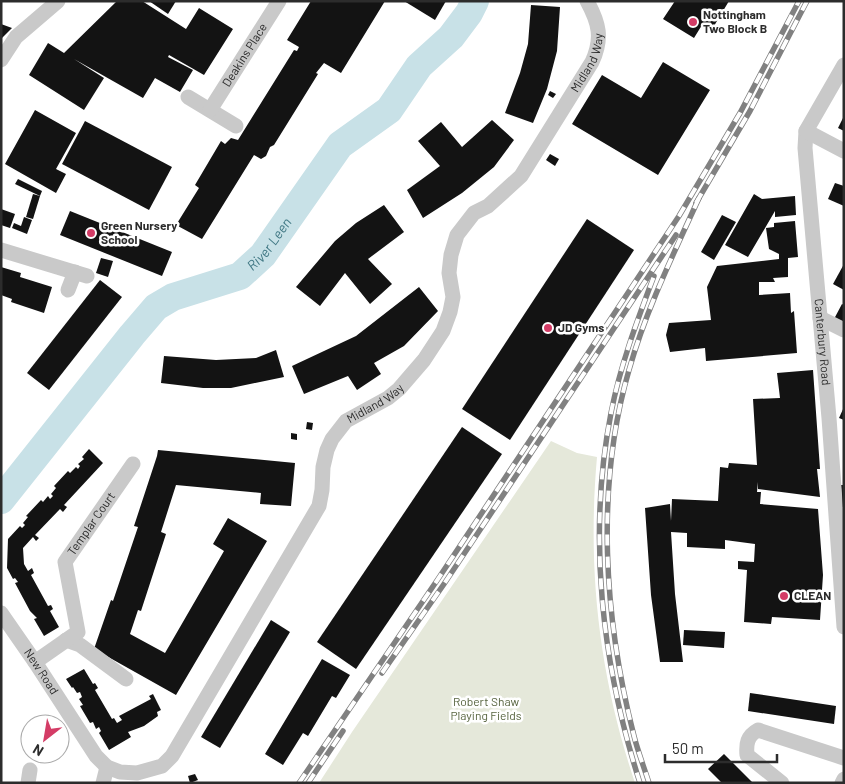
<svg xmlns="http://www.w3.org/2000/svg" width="845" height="784" viewBox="0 0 845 784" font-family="Barlow,sans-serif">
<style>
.green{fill:#e5e8da}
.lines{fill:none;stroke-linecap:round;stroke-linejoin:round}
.river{stroke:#c8e1e7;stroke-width:28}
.building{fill:#131313}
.minor{stroke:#c9c9c9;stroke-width:15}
.rail-casing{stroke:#818181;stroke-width:5.5}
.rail{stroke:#fff;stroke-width:4;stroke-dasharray:11;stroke-linecap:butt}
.poi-dot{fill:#d43c66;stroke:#fff;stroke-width:2}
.labels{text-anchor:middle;stroke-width:5;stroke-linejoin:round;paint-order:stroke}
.poi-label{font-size:12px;font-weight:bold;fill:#2c2c2c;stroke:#fff;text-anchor:start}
.street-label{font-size:12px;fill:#2c2c2c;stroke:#fff}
.park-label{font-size:12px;fill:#56633e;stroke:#fff}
.water-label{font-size:14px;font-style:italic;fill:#427985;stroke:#fff}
</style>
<rect width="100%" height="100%" fill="#fff"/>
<path class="green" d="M551 441 577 453 597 457C587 570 599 675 635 783H319L352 732Z"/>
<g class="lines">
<path class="river" id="s1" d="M1 500 132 335 156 307 173 297 240 276 263 255 340 145 389 110 419 66 451 37 469 13 475 1"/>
</g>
<g class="building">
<polygon points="117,1 142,1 186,29 199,8 233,29 204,75 169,55 168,57 193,70 180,92 155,78 143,98 74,59 104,78 84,110 29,75 48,43 64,53"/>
<polygon points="149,1 176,1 168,14"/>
<polygon points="311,1 385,1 341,73 324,63 316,73 318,74 274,145 270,147 266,156 261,159 254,155 202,239 176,225 199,188 195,185 221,141 225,144 231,138 238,140 294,50 297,51 299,47 287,40"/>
<polygon points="404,1 446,1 435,20"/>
<polygon points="675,1 729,1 711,31 702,25 694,38 663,19"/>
<polygon points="531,5 560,7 557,51 547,89 533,123 505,113 520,73 528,44"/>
<polygon points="1,24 12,28 1,39"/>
<polygon points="663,62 710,90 658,175 572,124 602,75 641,98"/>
<polygon points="550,91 556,94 553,98 548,95"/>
<polygon points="35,110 76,133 56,169 66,174 56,193 5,164"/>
<polygon points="844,116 844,131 838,128"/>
<polygon points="492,120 514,140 494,167 462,193 423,218 407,190 440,166 418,141 441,122 462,147"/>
<polygon points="85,121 172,167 149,210 62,164"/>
<polygon points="550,154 559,159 555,166 546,160"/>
<polygon points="18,179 42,191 40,196 15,184"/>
<polygon points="835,183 844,186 844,206 828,199"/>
<polygon points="33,194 40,196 33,219 26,217"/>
<polygon points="754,194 762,199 795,196 796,215 775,217 775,211 748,257 725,245"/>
<polygon points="384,205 404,232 368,259 392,284 370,304 345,273 320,306 296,287 335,241 356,223"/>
<polygon points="1,209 15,214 10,228 1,225"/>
<polygon points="70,211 172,252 162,276 60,235"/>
<polygon points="722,215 736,222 714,260 701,252"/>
<polygon points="24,217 32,220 27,234 12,228 14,223 21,226"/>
<polygon points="587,219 634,250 510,440 462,409"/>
<polygon points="795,221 798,257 788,258 788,277 773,278 775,282 759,282 759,295 790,293 791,313 794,311 797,353 706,361 705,348 670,352 666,335 669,323 711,320 707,287 717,266 779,259 779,254 769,249 766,228 774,227 774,223"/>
<polygon points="101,258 113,261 108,277 96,273"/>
<polygon points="844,264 844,290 833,284"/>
<polygon points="1,267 21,273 20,277 52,287 44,313 11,302 12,299 1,295"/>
<polygon points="100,280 122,297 49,390 27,373"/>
<polygon points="419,287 438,311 404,346 374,363 381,374 357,390 348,376 304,394 292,366 356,336"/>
<polygon points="842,304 844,305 844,324 834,319"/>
<polygon points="276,350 284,377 231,388 203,388 161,383 164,356 216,360 256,358"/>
<polygon points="813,370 820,469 817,469 820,497 758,489 758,482 757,492 761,492 760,504 818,509 823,575 820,620 772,617 771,624 744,622 747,570 738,569 738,561 754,562 755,544 725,540 725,549 687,547 687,533 671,532 675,594 683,662 660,662 651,595 645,508 670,504 671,521 672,499 718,501 720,467 728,468 729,463 757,465 753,399 780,398 777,373"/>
<polygon points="844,407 844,420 839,418"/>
<polygon points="307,422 313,423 312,430 306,429"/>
<polygon points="462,427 502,454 356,669 317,642"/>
<polygon points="291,433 297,434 297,440 291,439"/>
<polygon points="89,449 103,463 64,505 67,507 63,512 60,509 35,535 39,538 36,541 33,537 23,548 24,564 28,571 32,568 34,573 31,575 48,606 51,605 53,609 50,611 59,627 44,636 34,619 37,618 30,611 15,583 18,582 15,578 13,579 7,568 8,539 20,526 22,528 25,525 23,523 28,517 26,516 41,500 43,502 48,496 50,499 53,496 51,494 56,488 54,486 68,471 70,473 76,467 78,469 80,466 78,464 84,459 82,457"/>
<polygon points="158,450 295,463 291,506 260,504 261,493 176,485 161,532 166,534 141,611 138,610 130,634 165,653 224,551 213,544 228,518 267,541 176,695 94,649 111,600 113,601 138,527 134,526 157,456"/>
<polygon points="841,485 844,485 844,507 842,507"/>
<polygon points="271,620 290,632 220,748 201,737"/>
<polygon points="684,630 725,632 724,648 683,645"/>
<polygon points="322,659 350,675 336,698 332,696 308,736 303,733 283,765 265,754"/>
<polygon points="84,669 93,684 95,683 98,688 95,690 112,719 114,718 117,723 122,720 119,716 151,699 149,696 153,694 161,710 157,712 158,716 144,726 128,732 131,737 109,750 99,733 101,731 99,727 96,729 93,722 90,723 80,706 83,705 79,699 82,697 80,692 77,693 73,687 72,688 66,679"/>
<polygon points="750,693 836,706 834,724 748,711"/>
<polygon points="724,754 753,783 722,783 708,769"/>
<polygon points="195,774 198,780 190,783 188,776"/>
</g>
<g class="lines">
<g class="minor">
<polyline points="1,60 16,37 58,1"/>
<path id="s2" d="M844 65 806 131 805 148 829 418 844 627"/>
<polyline points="188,97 236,126"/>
<path id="s3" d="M210 110 279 1"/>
<polyline points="806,131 844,151"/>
<polyline points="1,250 87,276"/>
<polyline points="68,290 75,272"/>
<polyline points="820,318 844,330"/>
<path id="s4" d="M1 613 35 662 96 756 107 767 120 772 137 773 162 766 172 756 319 506 322 490 323 467 327 450 332 439 346 421 388 398 399 389 424 360 443 331 450 312 453 297 449 273 451 255 457 235 474 213 488 206 521 176 592 62C603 38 599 23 587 1"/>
<polyline points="66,640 80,645 126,679"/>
<path id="s5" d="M35 662 78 632 65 562 133 464"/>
<polyline points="28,783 30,770"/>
<polyline points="103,783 107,767"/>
<path d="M782 783 747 755C746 744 747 736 758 730L844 758"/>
<polyline points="842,783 844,779"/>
</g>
<g class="rail-casing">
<g id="rail">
<polyline points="696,203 750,111 807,1"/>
<polyline points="382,673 444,584 676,235"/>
<polyline points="299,783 438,579 679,216 740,113 799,1"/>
<polyline points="308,783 343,731"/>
<path d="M640 783C602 665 587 536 611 413 620 366 637 321 654 276"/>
<path d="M649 783C644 767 638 752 634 736 604 619 595 487 629 370 646 310 673 255 699 198"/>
</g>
</g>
<use href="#rail" class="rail"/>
</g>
<g class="poi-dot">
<circle cx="693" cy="22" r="5"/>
<circle cx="91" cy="233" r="5"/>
<circle cx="548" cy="328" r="5"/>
<circle cx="784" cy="596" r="5"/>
</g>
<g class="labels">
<g class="poi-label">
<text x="703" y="19">Nottingham<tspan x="703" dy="14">Two Block B</tspan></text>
<text x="101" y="230">Green Nursery<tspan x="101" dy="14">School</tspan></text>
<text x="558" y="332">JD Gyms</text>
<text x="794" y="600">CLEAN</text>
</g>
<g class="street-label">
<text dy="4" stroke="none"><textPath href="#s3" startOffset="65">Deakins Place</textPath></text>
<text dy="4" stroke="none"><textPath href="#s4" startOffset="1094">Midland Way</textPath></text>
<text dy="4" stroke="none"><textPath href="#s2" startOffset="288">Canterbury Road</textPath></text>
<text dy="4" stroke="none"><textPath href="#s4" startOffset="674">Midland Way</textPath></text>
<text dy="4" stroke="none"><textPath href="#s5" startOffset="170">Templar Court</textPath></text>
<text dy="4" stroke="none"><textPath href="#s4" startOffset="71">New Road</textPath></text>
</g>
<g class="park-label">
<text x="486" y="706">Robert Shaw<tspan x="486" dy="14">Playing Fields</tspan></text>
</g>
<g class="water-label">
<text dy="5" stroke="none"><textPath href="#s1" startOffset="381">River Leen</textPath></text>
</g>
</g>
<rect width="845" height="784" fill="none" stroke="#2c2c2c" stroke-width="5"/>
<g transform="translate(45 739) rotate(211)"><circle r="24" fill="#ffffff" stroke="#ababab"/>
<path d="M0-4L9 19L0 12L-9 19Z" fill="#d43c66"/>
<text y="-8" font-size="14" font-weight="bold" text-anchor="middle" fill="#2c2c2c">N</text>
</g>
<path d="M665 754v8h112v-8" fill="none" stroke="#2c2c2c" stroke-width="2.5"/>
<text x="672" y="754" font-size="15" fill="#2c2c2c" stroke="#ffffff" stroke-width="4" paint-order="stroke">50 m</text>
</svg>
